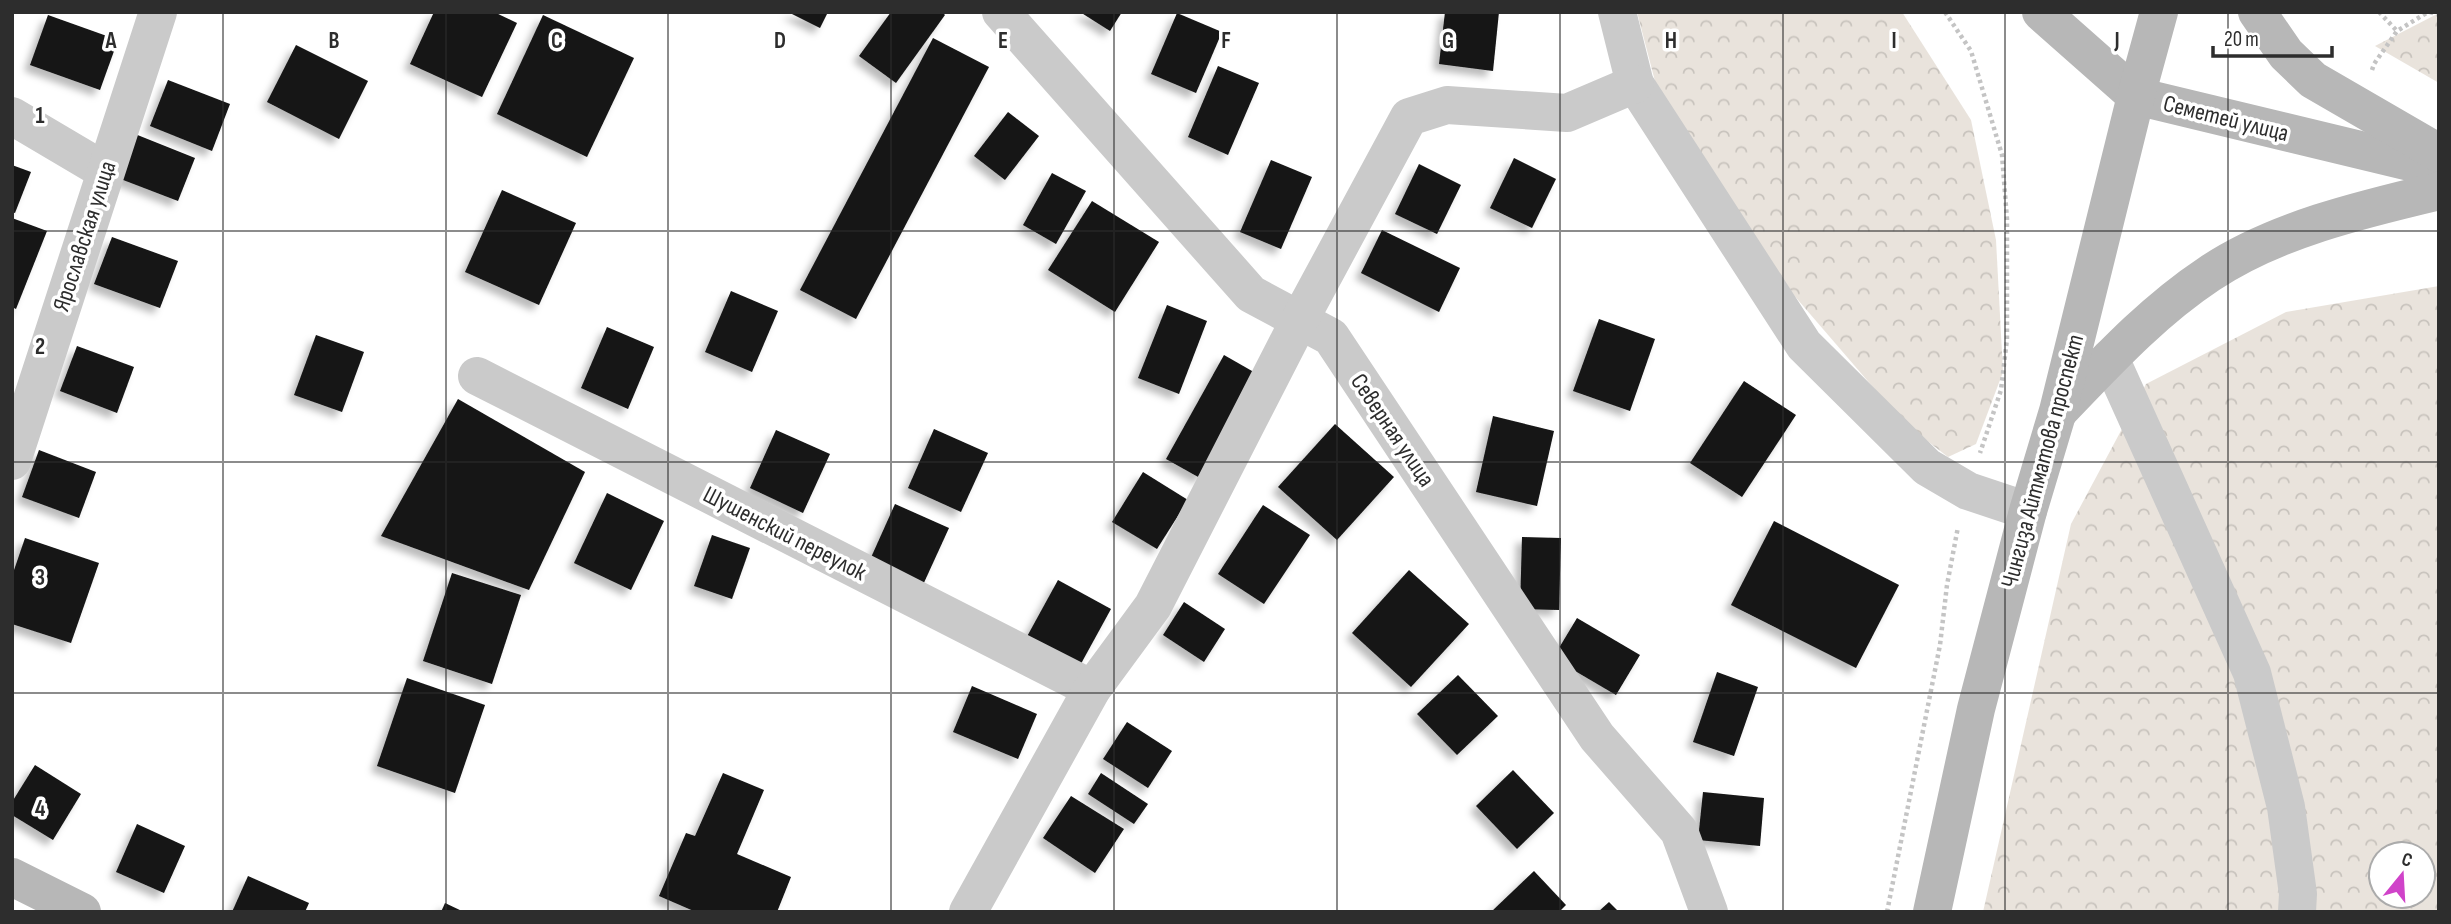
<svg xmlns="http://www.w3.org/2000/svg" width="2451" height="924" viewBox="0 0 2451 924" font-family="'Sofia Sans Condensed',sans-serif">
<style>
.forest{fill:url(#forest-crowns);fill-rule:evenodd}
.building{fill:#141414;filter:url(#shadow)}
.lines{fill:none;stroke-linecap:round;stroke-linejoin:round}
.path{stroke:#c4c4c4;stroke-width:4.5;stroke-dasharray:3.5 3.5;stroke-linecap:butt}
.minor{stroke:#cacaca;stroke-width:38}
.secondary{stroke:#b7b7b7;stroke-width:38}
.grid{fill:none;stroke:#2d2d2d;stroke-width:2;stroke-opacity:0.55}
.labels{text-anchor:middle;stroke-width:7;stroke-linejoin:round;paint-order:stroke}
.street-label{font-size:24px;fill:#2d2d2d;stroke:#fff}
.grid-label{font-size:23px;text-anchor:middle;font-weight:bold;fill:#2d2d2d;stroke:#fff;stroke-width:7;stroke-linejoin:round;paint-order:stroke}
</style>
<defs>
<pattern id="forest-crowns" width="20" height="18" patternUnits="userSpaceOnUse" patternTransform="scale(1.75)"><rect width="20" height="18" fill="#e9e3dc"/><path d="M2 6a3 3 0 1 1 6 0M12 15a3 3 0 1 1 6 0" fill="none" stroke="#c8c3bd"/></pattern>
<filter id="shadow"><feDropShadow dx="-6" dy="6" stdDeviation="3.5" flood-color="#0004"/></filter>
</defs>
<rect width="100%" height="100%" fill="#fff"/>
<g class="forest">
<polygon points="1637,12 1902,12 1971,120 1996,240 2003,372 1976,444 1948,457 1903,422 1767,264 1656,85"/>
<polygon points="2439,13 2439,83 2375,46"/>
<path d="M2439 286V912H1983L2071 524 2146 384 2286 312ZM2381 854H2423V896H2381Z"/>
</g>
<g class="building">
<polygon points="434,12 494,12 517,23 482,97 410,64"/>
<polygon points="788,12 828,12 820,28"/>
<polygon points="891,12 942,12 945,15 896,83 859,56"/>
<polygon points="1080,12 1122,12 1110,31"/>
<polygon points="1445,12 1499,12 1493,71 1439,64"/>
<polygon points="1177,13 1222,32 1196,93 1151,74"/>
<polygon points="48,15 118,40 100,90 30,65"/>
<polygon points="543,15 634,58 587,157 497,114"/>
<polygon points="933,38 989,67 856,319 800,290"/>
<polygon points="296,45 368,81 339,139 267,102"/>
<polygon points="1218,66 1259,83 1228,155 1188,137"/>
<polygon points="168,80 230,104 212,151 150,126"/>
<polygon points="1008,112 1039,136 1005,180 974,156"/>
<polygon points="135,134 195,158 178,201 118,178"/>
<polygon points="1514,158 1556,179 1532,228 1490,208"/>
<polygon points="1271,160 1312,177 1281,249 1240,232"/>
<polygon points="1419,164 1461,185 1437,234 1395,214"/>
<polygon points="12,165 31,172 15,213 12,212"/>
<polygon points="1052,173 1086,191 1056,244 1023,225"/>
<polygon points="502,190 576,223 539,305 465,272"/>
<polygon points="1092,201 1159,242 1115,312 1048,270"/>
<polygon points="12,218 47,231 16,309 12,307"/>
<polygon points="1382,230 1460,268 1439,312 1361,273"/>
<polygon points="112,237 178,261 160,308 94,284"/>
<polygon points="731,291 778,311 752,372 705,352"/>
<polygon points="1167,305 1207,321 1179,394 1138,378"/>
<polygon points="1599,319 1655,339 1630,411 1573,391"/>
<polygon points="607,327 654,347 628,409 581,388"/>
<polygon points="316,335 364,352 342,412 294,395"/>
<polygon points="77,346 134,367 117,413 60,391"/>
<polygon points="1224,355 1259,375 1200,478 1166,459"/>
<polygon points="1744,381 1796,415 1742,497 1690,463"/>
<polygon points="458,399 585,472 529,590 381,536"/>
<polygon points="1493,416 1554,431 1537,506 1476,492"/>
<polygon points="1335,424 1394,477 1337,540 1278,487"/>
<polygon points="934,429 988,453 961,512 908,488"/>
<polygon points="776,430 830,454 803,513 750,488"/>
<polygon points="39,450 96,472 79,518 22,497"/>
<polygon points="1143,472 1188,500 1157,549 1112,522"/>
<polygon points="607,493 664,521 631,590 574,563"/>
<polygon points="895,504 949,528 922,587 869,562"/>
<polygon points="1263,505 1310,535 1264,604 1218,574"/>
<polygon points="1774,521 1899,585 1856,668 1731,605"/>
<polygon points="712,535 750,548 732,599 694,586"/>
<polygon points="1522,537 1561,538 1559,610 1520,609"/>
<polygon points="25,538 99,563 71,643 12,624 12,576"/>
<polygon points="1409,570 1469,624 1411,687 1352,633"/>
<polygon points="452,573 521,595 492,684 423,661"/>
<polygon points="1058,580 1111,609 1077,671 1024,642"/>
<polygon points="1184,602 1225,629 1204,662 1163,635"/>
<polygon points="1577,618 1640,655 1616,695 1553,658"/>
<polygon points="1717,672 1758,687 1734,756 1693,742"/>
<polygon points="1458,675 1498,716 1457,755 1417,714"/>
<polygon points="407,678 485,705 455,793 377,766"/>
<polygon points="972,686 1037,714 1018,759 953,732"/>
<polygon points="1127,722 1172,751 1148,788 1103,759"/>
<polygon points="35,765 81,794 53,840 12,815 12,802"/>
<polygon points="1513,770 1554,813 1517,849 1476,806"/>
<polygon points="723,773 764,790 737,854 791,877 777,912 696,912 659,896 686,833 695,836"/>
<polygon points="1101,773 1148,804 1134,824 1088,794"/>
<polygon points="1703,792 1764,798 1760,846 1698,840"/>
<polygon points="1071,796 1124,829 1095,873 1043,838"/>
<polygon points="137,824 185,846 164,893 116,872"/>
<polygon points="1534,871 1566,905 1559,912 1491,912"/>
<polygon points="248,876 309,903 305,912 232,912"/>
<polygon points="1609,902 1619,912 1598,912"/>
<polygon points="445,903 464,912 441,912"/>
</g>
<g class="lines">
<g class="path">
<polyline points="1945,12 1971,51 2002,155 2007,219 2007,339 2001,390 1980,453"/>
<polyline points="2379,12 2397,31"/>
<polyline points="2430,12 2439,15"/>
<polyline points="2372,70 2374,64 2397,31 2428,12"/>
<polyline points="1887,912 1940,645 1947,585 1958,527"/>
</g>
<g class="minor">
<polyline points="1001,12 1251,294 1331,337 1597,737 1679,831 1709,912"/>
<polyline points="1617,12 1635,84 1804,345 1927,467 1968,491 2028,511"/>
<polyline points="12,116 105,171"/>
<polyline points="2110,358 2252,673 2286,807 2298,894 2297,912"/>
<polyline points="477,376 1092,689"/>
<polyline points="12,461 158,12"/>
<polyline points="968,912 1092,689 1153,606 1300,319 1409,117 1447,105 1567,113 1635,84"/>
</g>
<g class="secondary">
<polyline points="2041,12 2136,96 2439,169"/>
<polyline points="2257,12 2286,54 2313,80 2439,153"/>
<path d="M2060 410C2107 361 2153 311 2209 274 2274 230 2363 209 2439 191"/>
<polyline points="12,877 82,912"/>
<polyline points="1932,912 1976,709 2028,511 2058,411 2136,96 2159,12"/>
</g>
</g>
<path class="grid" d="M223 12V912M446 12V912M668 12V912M891 12V912M1114 12V912M1337 12V912M1560 12V912M1783 12V912M2005 12V912M2228 12V912M12 231H2439M12 462H2439M12 693H2439"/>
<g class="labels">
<g class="street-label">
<text transform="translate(2226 118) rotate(14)" y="8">Семетей улица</text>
<text transform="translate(84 236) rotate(-72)" y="8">Ярославская улица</text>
<text transform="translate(1393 430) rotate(56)" y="8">Северная улица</text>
<text transform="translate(2042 461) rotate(-75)" y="8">Чингиза Айтматова проспект</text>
<text transform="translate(785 533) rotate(27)" y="8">Шушенский переулок</text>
</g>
</g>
<g class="grid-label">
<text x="111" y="48">A</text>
<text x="334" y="48">B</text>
<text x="557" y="48">C</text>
<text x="780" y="48">D</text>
<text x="1003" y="48">E</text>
<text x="1226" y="48">F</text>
<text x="1448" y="48">G</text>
<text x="1671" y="48">H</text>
<text x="1894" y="48">I</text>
<text x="2117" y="48">J</text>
<text x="40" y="123">1</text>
<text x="40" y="354">2</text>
<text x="40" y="585">3</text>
<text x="40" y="816">4</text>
</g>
<rect width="2451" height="924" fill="none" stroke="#2d2d2d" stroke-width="28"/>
<g transform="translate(2402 875) rotate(18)"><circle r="33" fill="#ffffff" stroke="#ababab" stroke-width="2"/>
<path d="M0-5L12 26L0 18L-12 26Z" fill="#d043c9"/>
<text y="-10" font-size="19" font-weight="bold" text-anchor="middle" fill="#2d2d2d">С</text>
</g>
<path d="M2213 46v10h119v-10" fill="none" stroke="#2d2d2d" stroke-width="3.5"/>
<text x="2224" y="46" font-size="21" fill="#2d2d2d" stroke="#ffffff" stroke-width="5" paint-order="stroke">20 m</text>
</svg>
